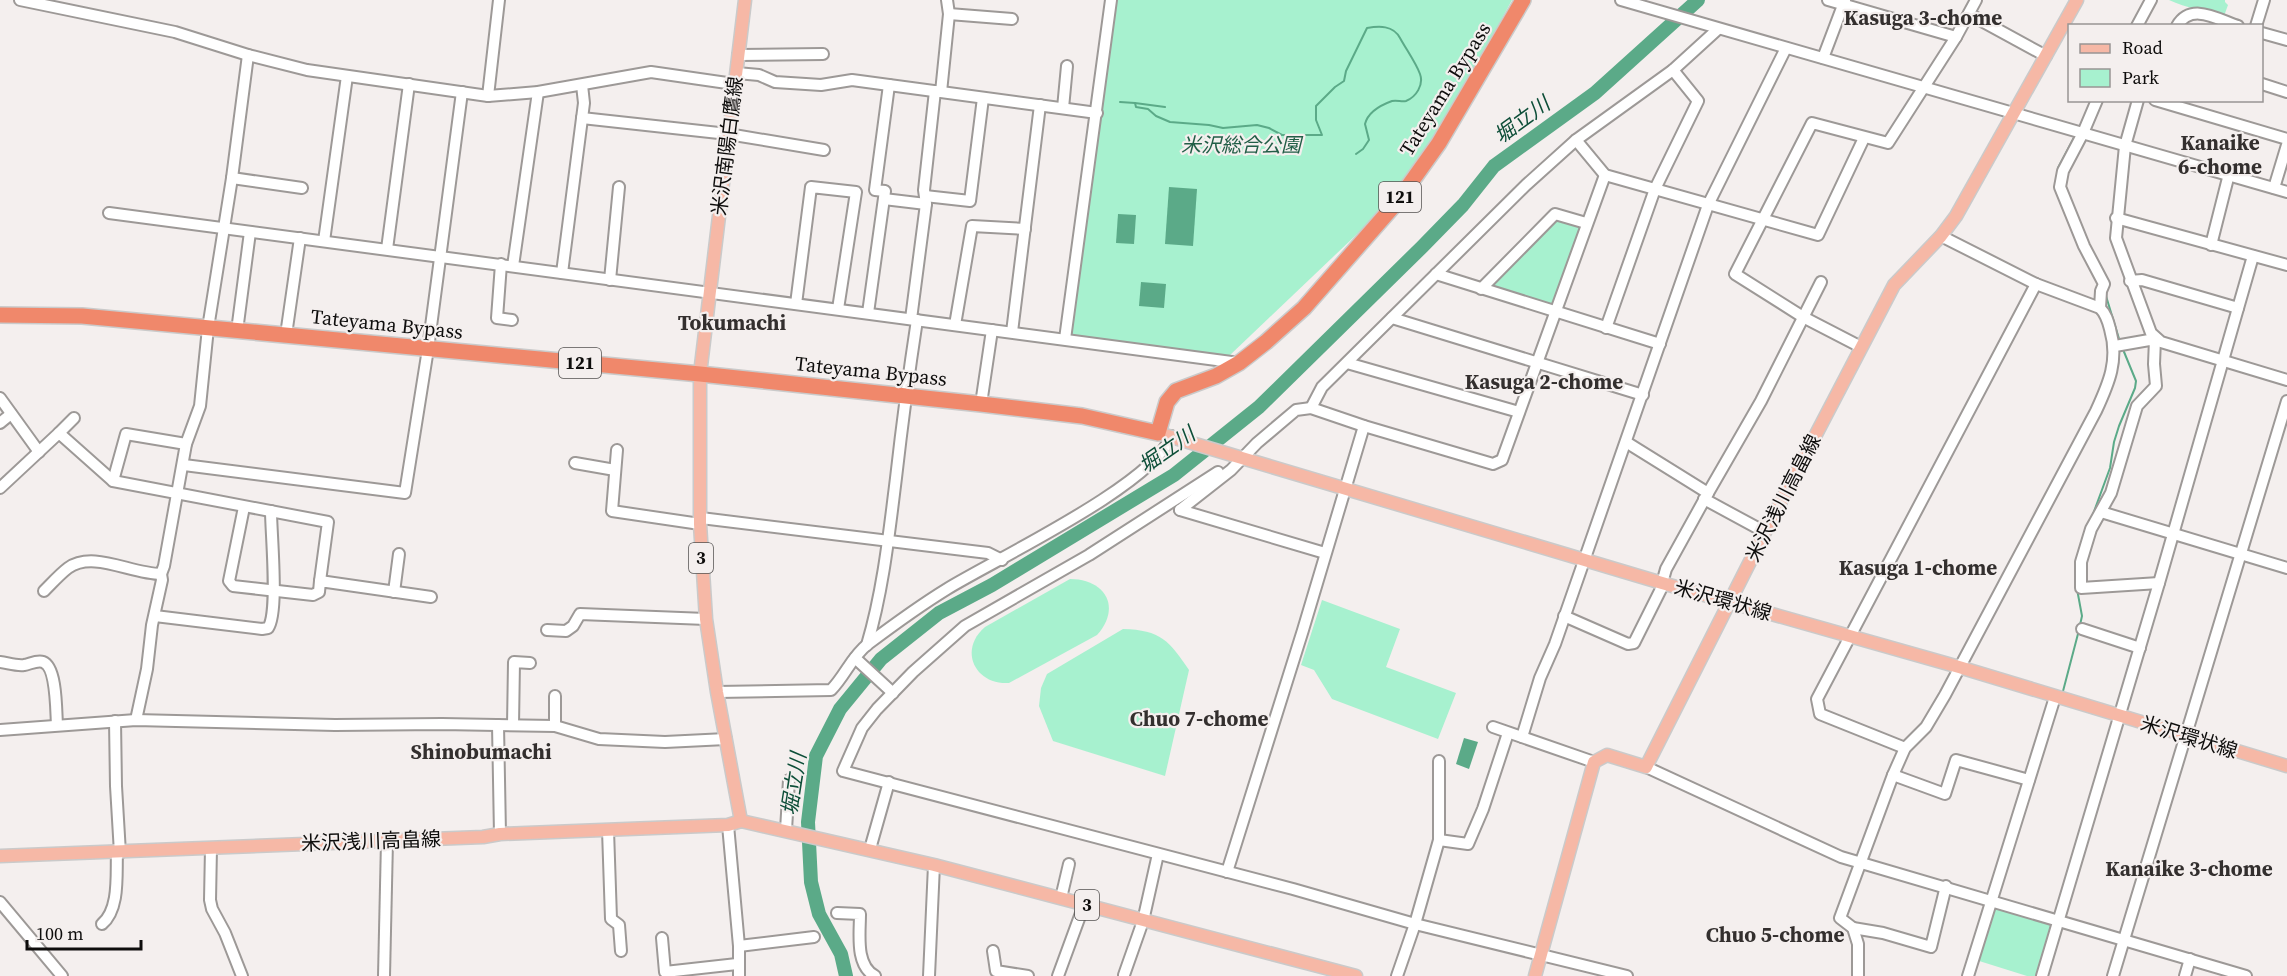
<svg xmlns="http://www.w3.org/2000/svg" width="2287" height="976" viewBox="0 0 2287 976" font-family="'Source Serif 4','Noto Sans JP',serif">
<style>
.park{fill:#a7f1cf}
.water{fill:#5baa88}
.lines{fill:none;stroke-linecap:round;stroke-linejoin:round}
.stream{stroke:#5baa88;stroke-width:2}
.river{stroke:#5baa88;stroke-width:14}
.minor-casing{stroke:#9d9997;stroke-width:14}
.major-casing{stroke:#cacaca;stroke-width:15}
.highway-casing{stroke:#cacaca;stroke-width:18}
.minor{stroke:#fff;stroke-width:10}
.major{stroke:#f6b8a6;stroke-width:12}
.highway{stroke:#f0886b;stroke-width:15}
.labels{text-anchor:middle;stroke-width:4.5;stroke-linejoin:round;paint-order:stroke}
.shield{fill:#f4efee;stroke:#535150;stroke-width:1.5}
.shield-label{font-size:18px;font-weight:bold;fill:#0e0d0c}
.street-label{font-size:20px;fill:#0e0d0c;stroke:#f4efee}
.park-label{font-size:20px;font-style:italic;fill:#225e47;stroke:#f4efee}
.neighbourhood-label{font-size:21px;font-weight:bold;fill:#332f2e;stroke:#f4efee}
.water-label{font-size:21px;font-style:italic;fill:#0d4e38;stroke:#f4efee}
</style>
<rect width="100%" height="100%" fill="#f4efee"/>
<g class="park">
<polygon points="1114,0 1512,0 1459,98 1396,197 1229,356 1070,336"/>
<path d="M2169 0H2225V2L2228 5 2224 16C2206 11 2186 8 2169 0Z"/>
<polygon points="1555,216 1577,223 1582,230 1552,305 1490,287"/>
<path d="M1070 579C1105 579 1122 607 1097 635L1009 683C975 685 958 650 985 627Z"/>
<polygon points="1322,600 1400,629 1386,667 1456,693 1438,739 1332,699 1314,670 1301,665"/>
<path d="M1123 629C1161 630 1169 641 1189 670L1165 776 1053 741 1039 706 1041 688 1047 674Z"/>
<polygon points="1993,905 2055,925 2038,976 2027,976 1976,960"/>
</g>
<g class="water">
<polygon points="1169,187 1197,189 1193,246 1165,244"/>
<polygon points="1118,214 1136,215 1134,244 1116,243"/>
<polygon points="1141,282 1166,284 1164,308 1139,306"/>
<polygon points="1464,738 1478,742 1469,769 1456,764"/>
</g>
<g class="lines">
<g class="stream">
<polyline points="2131,26 2145,0"/>
<path d="M1120 102 1135 103 1136 107 1148 109 1156 116 1170 122 1209 125 1223 128 1257 125 1269 128 1282 135H1322L1316 120V106L1335 87 1344 81 1346 71 1367 28C1379 26 1393 25 1400 38 1406 49 1416 63 1420 74 1424 85 1416 97 1406 101 1402 102 1397 100 1392 101 1381 105 1368 112 1365 124L1369 140 1363 149 1356 154"/>
<polyline points="1135,103 1165,107"/>
<polyline points="2058,172 2058,168 2076,134"/>
<polyline points="2106,296 2120,342"/>
<polyline points="2092,517 2110,468 2114,442 2119,426 2135,388 2136,381 2122,347"/>
<polyline points="2077,589 2082,616 2080,625"/>
<polyline points="2062,695 2079,630"/>
</g>
<polyline class="river" points="846,976 841,954 819,914 811,882 808,822 816,756 840,709 881,659 939,613 992,585 1174,475 1259,407 1422,247 1463,205 1494,166 1595,93 1698,0"/>
<g class="minor-casing">
<g id="minor">
<polyline points="20,0 175,32 248,55 307,70 488,96 538,92 651,72 727,83 736,82"/>
<polyline points="1621,0 2287,192"/>
<polyline points="1828,0 1956,37"/>
<polyline points="949,14 1012,19"/>
<polyline points="1969,14 2046,56"/>
<polyline points="2137,26 2151,0"/>
<path d="M2177 26C2191 2 2217 19 2238 26"/>
<polyline points="2256,26 2264,0"/>
<polyline points="2262,33 2287,40"/>
<polyline points="738,55 823,54"/>
<polyline points="1823,58 1845,0"/>
<polyline points="737,73 759,75 775,82 821,85 852,80 1097,113"/>
<polyline points="2262,84 2287,92"/>
<polyline points="941,92 949,14 947,0"/>
<polyline points="488,96 499,0"/>
<polyline points="2097,100 2083,133 2063,171 2060,187 2084,246 2104,284 2101,291 2100,308"/>
<polyline points="2138,100 2125,146 2116,238 2151,333 2161,342 2287,380"/>
<polyline points="2155,100 2287,139"/>
<polyline points="1063,108 1067,66"/>
<polyline points="582,118 728,134 824,150"/>
<polyline points="1576,140 1605,175 1818,235 1864,138"/>
<polyline points="232,178 302,188"/>
<polyline points="2274,188 2287,145"/>
<polyline points="925,196 970,201 983,98"/>
<polyline points="884,199 926,204"/>
<polyline points="109,213 1239,363"/>
<polyline points="2116,218 2287,265"/>
<polyline points="324,241 347,76"/>
<polyline points="2211,245 2229,174"/>
<polyline points="387,249 409,84"/>
<polyline points="501,264 497,318 512,320"/>
<polyline points="513,266 538,92"/>
<polyline points="562,273 584,103 582,85"/>
<polyline points="1436,274 1660,344"/>
<polyline points="610,280 619,187"/>
<polyline points="2130,281 2142,280 2238,308"/>
<polyline points="1481,289 1555,214 1586,223"/>
<polyline points="796,304 811,187 856,192 838,309"/>
<polyline points="868,313 885,191 875,190 889,85"/>
<polyline points="1392,318 1643,395"/>
<polyline points="911,319 926,204 924,190 935,91"/>
<polyline points="955,325 972,226 1025,229"/>
<polyline points="1606,328 1655,189 1698,101 1673,70"/>
<polyline points="237,331 250,232"/>
<polyline points="1012,332 1040,105"/>
<polyline points="286,335 300,238"/>
<polyline points="1065,339 1111,0"/>
<polyline points="2115,346 2155,339 2154,364 2156,386 2137,406 2111,493 2091,529 2081,562 2081,588 2159,583"/>
<polyline points="1861,347 1803,317 1735,274 1812,123 1888,143 1956,37 1976,0"/>
<polyline points="1347,363 1519,412"/>
<polyline points="0,398 39,452"/>
<polyline points="981,404 992,330"/>
<polyline points="1311,408 1322,387 1526,185 1576,140 1673,70 1718,29"/>
<polyline points="0,423 11,414"/>
<polyline points="59,433 74,418"/>
<polyline points="1626,442 1708,493 1666,569 1662,583"/>
<polyline points="617,450 612,511 700,524"/>
<polyline points="575,463 615,470"/>
<polyline points="184,465 405,493 428,349 462,92"/>
<polyline points="1218,472 1089,555 965,626 913,672 877,709 862,728 843,771 1293,889 1415,924 1627,976"/>
<polyline points="113,481 126,434 186,444"/>
<polyline points="0,488 59,433 113,481 328,522 320,581"/>
<polyline points="1708,493 1761,401 1821,282"/>
<polyline points="1704,499 1765,532"/>
<polyline points="244,507 229,581 233,586 313,595 319,592 320,581 431,597"/>
<polyline points="1180,510 1231,470 1257,443 1296,410 1311,408 1364,426 1493,464 1502,460 1605,175"/>
<polyline points="1180,510 1325,553"/>
<polyline points="2101,512 2287,568"/>
<polyline points="701,518 988,553 1002,560"/>
<path d="M44 591C52 583 60 574 68 568 93 550 131 574 161 574L164 566 186 444 200 406 208 328 232 178 248 55"/>
<polyline points="394,592 399,554"/>
<path d="M155 616 262 629 268 628C279 613 271 534 271 511"/>
<polyline points="1564,616 1628,644 1634,643 1664,583"/>
<polyline points="2082,629 2140,648"/>
<polyline points="547,630 566,631 573,626 580,614 706,619"/>
<path d="M867 645C883 591 889 534 896 478 902 425 909 372 917 320"/>
<polyline points="855,658 893,693"/>
<path d="M0 662C8 663 16 666 24 665 30 664 37 660 43 662 57 667 56 712 57 725"/>
<path d="M717 692 831 690C845 676 852 656 868 644 892 626 921 605 947 589 994 560 1155 484 1171 436"/>
<polyline points="136,720 147,669 152,625 162,580 161,574"/>
<polyline points="115,721 116,786 120,853"/>
<polyline points="498,725 500,834"/>
<polyline points="513,725 514,662 530,663"/>
<polyline points="555,726 555,696"/>
<polyline points="1493,727 1594,762"/>
<polyline points="0,730 136,720 335,725 442,724 555,726 599,739 665,742 726,739"/>
<polyline points="1522,737 1540,678 1555,644 1708,205 1786,48"/>
<polyline points="1905,748 1820,714 1817,699 2036,284"/>
<polyline points="1646,767 1841,857 2246,976"/>
<polyline points="1893,775 1945,794 1956,760 2029,780"/>
<polyline points="728,825 739,946 739,976"/>
<polyline points="608,830 611,919 619,925 621,951"/>
<polyline points="786,830 789,780"/>
<polyline points="1439,840 1468,844 1483,809 1508,733"/>
<polyline points="211,848 210,900 212,909 225,933 242,976"/>
<polyline points="870,849 889,782"/>
<polyline points="1227,872 1303,630 1364,426"/>
<polyline points="1061,898 1069,864"/>
<polyline points="0,902 62,976"/>
<path d="M837 913 860 914C860 934 855 965 875 976"/>
<path d="M102 924C120 909 116 874 117 853"/>
<polyline points="1853,928 1883,933 1931,947 1946,886"/>
<polyline points="662,938 665,972 737,964"/>
<polyline points="739,946 814,937"/>
<polyline points="993,951 996,971 1028,976"/>
<polyline points="1124,975 1143,921 1158,854"/>
<polyline points="384,976 387,841"/>
<polyline points="929,976 934,865"/>
<polyline points="1058,976 1084,905"/>
<polyline points="1397,976 1415,924 1439,840 1439,761"/>
<path d="M1858 976V944L1853 928 1840 918 1893 775 1905 748 1926 727 1945 695 2096 411C2109 383 2119 360 2110 329 2108 321 2106 314 2100 308L2036 284 1941 236"/>
<polyline points="1968,976 2055,697"/>
<polyline points="2042,976 2159,583 2253,256"/>
<polyline points="2113,976 2287,401"/>
<polyline points="2185,976 2190,959"/>
</g>
</g>
<g class="major-casing">
<g id="major">
<polyline points="1158,433 1662,583 1959,667 2287,766"/>
<polyline points="741,821 717,692 706,619 700,524 700,374 745,0"/>
<polyline points="0,856 483,837 500,834 728,825 741,821 934,865 1356,976"/>
<polyline points="1535,976 1594,762 1607,755 1646,767 1765,532 1894,285 1941,236 1956,216 2077,0"/>
</g>
</g>
<g class="highway-casing">
<polyline id="highway" points="0,315 82,316 700,374 981,404 1082,416 1158,433 1167,402 1176,391 1216,376 1239,363 1266,342 1304,308 1397,202 1439,143 1523,0"/>
</g>
<use href="#minor" class="minor"/>
<use href="#major" class="major"/>
<use href="#highway" class="highway"/>
</g>
<g class="labels">
<g class="shield">
<rect x="1379" y="182" width="42" height="30" rx="4.5"/>
<rect x="559" y="348" width="42" height="30" rx="4.5"/>
<rect x="689" y="543" width="24" height="30" rx="4.5"/>
<rect x="1075" y="890" width="24" height="30" rx="4.5"/>
</g>
<g class="shield-label">
<text x="1400" y="203">121</text>
<text x="580" y="369">121</text>
<text x="701" y="564">3</text>
<text x="1087" y="911">3</text>
</g>
<g class="street-label">
<text transform="translate(1445 89) rotate(-58)" y="7">Tateyama Bypass</text>
<text transform="translate(727 146) rotate(-83)" y="7">米沢南陽白鷹線</text>
<text transform="translate(387 324) rotate(6)" y="7">Tateyama Bypass</text>
<text transform="translate(871 371) rotate(6)" y="7">Tateyama Bypass</text>
<text transform="translate(1783 498) rotate(-63)" y="7">米沢浅川高畠線</text>
<text transform="translate(1723 600) rotate(16)" y="7">米沢環状線</text>
<text transform="translate(2189 737) rotate(17)" y="7">米沢環状線</text>
<text transform="translate(371 841) rotate(-2)" y="7">米沢浅川高畠線</text>
</g>
<g class="park-label">
<text x="1241" y="152">米沢総合公園</text>
</g>
<g class="neighbourhood-label">
<text x="1923" y="25">Kasuga 3-chome</text>
<text x="2220" y="150">Kanaike<tspan x="2220" dy="24">6-chome</tspan></text>
<text x="732" y="330">Tokumachi</text>
<text x="1544" y="389">Kasuga 2-chome</text>
<text x="1918" y="575">Kasuga 1-chome</text>
<text x="1199" y="726">Chuo 7-chome</text>
<text x="481" y="759">Shinobumachi</text>
<text x="2189" y="876">Kanaike 3-chome</text>
<text x="1775" y="942">Chuo 5-chome</text>
</g>
<g class="water-label">
<text transform="translate(1522 120) rotate(-36)" y="7">堀立川</text>
<text transform="translate(1167 450) rotate(-35)" y="7">堀立川</text>
<text transform="translate(794 784) rotate(-81)" y="7">堀立川</text>
</g>
</g>
<rect x="2068" y="24" width="195" height="78" fill="#f4efee" stroke="#989594" stroke-width="1.5"/>
<rect x="2080" y="44" width="30" height="9" fill="#f6b8a6" stroke="#989594" stroke-width="1.5"/>
<text x="2122" y="54" font-size="18" fill="#0e0d0c">Road</text>
<rect x="2080" y="69" width="30" height="18" fill="#a7f1cf" stroke="#989594" stroke-width="1.5"/>
<text x="2122" y="84" font-size="18" fill="#0e0d0c">Park</text>
<path d="M27 940v9h114v-9" fill="none" stroke="#0e0d0c" stroke-width="3"/>
<text x="36" y="940" font-size="18" fill="#0e0d0c" stroke="#f4efee" stroke-width="4.5" paint-order="stroke">100 m</text>
</svg>
